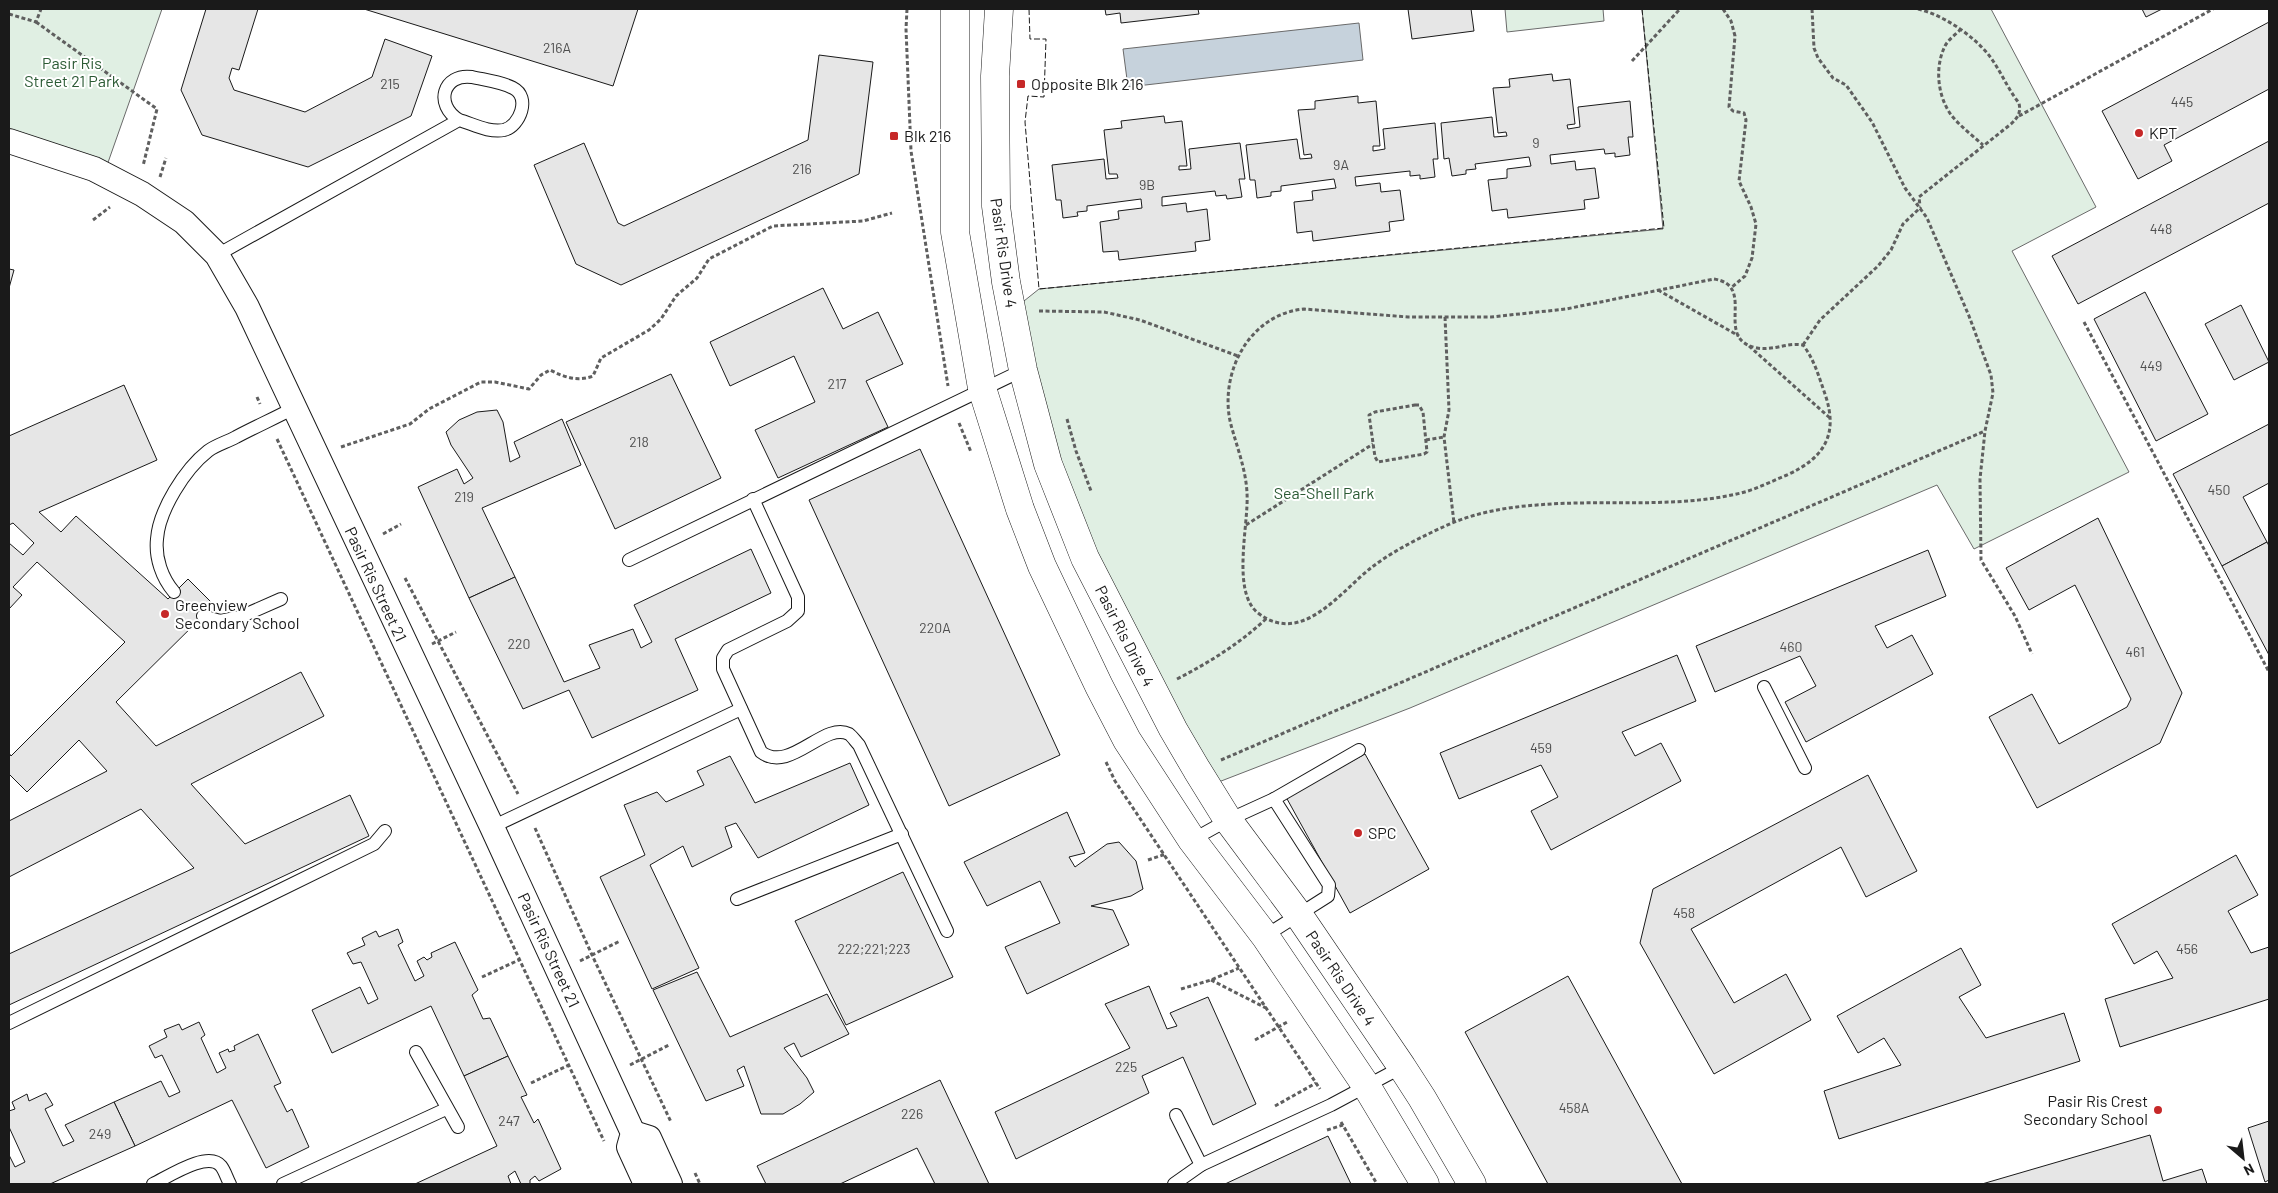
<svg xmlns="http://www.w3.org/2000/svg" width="2278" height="1193" viewBox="0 0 2278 1193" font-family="Barlow,sans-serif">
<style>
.green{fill:#e0efe3;stroke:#6a6a6a}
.water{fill:#c6d2dc;stroke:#6a6a6a}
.building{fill:#e6e6e6;stroke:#1a1a1a}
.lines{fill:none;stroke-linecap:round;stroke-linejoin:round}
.service-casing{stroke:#1a1a1a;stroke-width:14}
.minor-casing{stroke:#1a1a1a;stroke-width:26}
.tertiary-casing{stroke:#1a1a1a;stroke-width:29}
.path{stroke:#5f5f5f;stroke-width:3;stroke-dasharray:4 2.5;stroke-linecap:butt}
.service{stroke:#fff;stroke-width:12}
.minor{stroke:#fff;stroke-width:24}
.tertiary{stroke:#fff;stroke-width:28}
.fence{stroke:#1a1a1a;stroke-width:1;stroke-dasharray:6 2.5;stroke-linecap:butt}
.poi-dot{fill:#c62828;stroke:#fff;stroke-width:2}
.labels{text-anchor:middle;stroke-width:4;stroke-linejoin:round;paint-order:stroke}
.number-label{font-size:14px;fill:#4d4d4d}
.park-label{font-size:16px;fill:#2b5a34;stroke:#fff}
.poi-label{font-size:16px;fill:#1a1a1a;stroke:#fff;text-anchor:start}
.street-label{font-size:16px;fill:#1a1a1a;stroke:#fff}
</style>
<rect width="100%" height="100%" fill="#fff"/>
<g class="green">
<polygon points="9,9 162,9 105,171 9,134"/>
<polygon points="1505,9 1603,9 1604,21 1507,32"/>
<path d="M1642 9H1991L2096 207 2012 251 2129 472 1974 549 1937 485 1410 708 1216 783C1164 686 1110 591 1070 488 1048 429 1035 366 1019 305L1039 289 1663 229Z"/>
</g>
<polygon class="water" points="1359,23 1363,60 1128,87 1123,49"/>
<g class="building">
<polygon points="206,9 258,9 239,70 232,68 229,78 234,90 305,112 372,77 385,39 432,56 411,116 308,167 202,135 181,90"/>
<polygon points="364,9 638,9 613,86"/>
<polygon points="1105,9 1198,9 1199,14 1121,23 1120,13 1106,15"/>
<polygon points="1408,9 1471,9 1474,31 1412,39"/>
<polygon points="2142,9 2162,9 2146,17"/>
<polygon points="2269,22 2269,89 2164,145 2172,161 2138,179 2102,111"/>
<polygon points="819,55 873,62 859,174 621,285 576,264 534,165 584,143 618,223 624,226 808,140"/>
<polygon points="1552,74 1553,81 1570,79 1575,124 1567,125 1568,129 1580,127 1578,107 1630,101 1633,137 1628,137 1630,155 1615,157 1615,153 1605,154 1604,149 1550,155 1551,164 1575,161 1576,170 1595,168 1599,198 1584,200 1585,209 1508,218 1507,209 1492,211 1488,180 1507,178 1507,169 1531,166 1529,157 1475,164 1476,169 1466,170 1466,174 1452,176 1449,158 1444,159 1441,123 1492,117 1494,137 1507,136 1506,132 1498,133 1493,88 1510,87 1509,79"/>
<polygon points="1358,96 1358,103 1376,101 1380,146 1373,146 1373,151 1385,149 1383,129 1435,123 1438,159 1433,159 1435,177 1420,179 1420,175 1410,176 1410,171 1355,177 1356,186 1380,183 1381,192 1400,190 1404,220 1389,222 1390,231 1313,241 1312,231 1297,233 1294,202 1313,200 1312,191 1336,188 1334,179 1281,186 1281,191 1271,192 1271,196 1257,198 1255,180 1250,180 1246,145 1297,139 1300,159 1312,158 1311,154 1304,155 1298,110 1315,109 1315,101"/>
<polygon points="1164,116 1165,123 1182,121 1187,166 1179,166 1179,170 1191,169 1189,149 1240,143 1245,179 1239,179 1242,197 1227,199 1226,195 1216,196 1215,191 1162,197 1162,206 1186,203 1187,212 1207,209 1210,240 1195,242 1196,251 1119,260 1118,251 1103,252 1100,222 1119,219 1118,211 1142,208 1141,199 1087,206 1087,211 1077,212 1078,216 1063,218 1061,200 1056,200 1052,165 1104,159 1106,179 1118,178 1117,174 1109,174 1104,130 1122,128 1121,121"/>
<polygon points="2269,141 2269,203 2078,304 2052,256"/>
<polygon points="9,269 14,270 9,288"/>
<polygon points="823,288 843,329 878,312 903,364 866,381 888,427 778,478 755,430 815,402 794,356 730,386 710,342"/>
<polygon points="2145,292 2208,414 2156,441 2094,319"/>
<polygon points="2241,305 2269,362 2234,380 2205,324"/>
<polygon points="671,374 721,478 615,529 566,422"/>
<polygon points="124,385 157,460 39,512 61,532 76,516 168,599 188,579 214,605 116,702 156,746 301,672 324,716 191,784 245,844 350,795 369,836 9,1005 9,954 194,868 141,809 9,877 9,821 107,771 79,740 27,792 9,774 9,753 11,756 125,642 37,562 13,587 22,595 9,609 9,543 23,555 34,543 13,523 9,525 9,436"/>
<polygon points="497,410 503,422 510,462 520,457 514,442 562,419 581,465 482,508 515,577 469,598 418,487 457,469 464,484 473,478 451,445 446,432 459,420 477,412"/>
<polygon points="2269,424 2269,483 2243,497 2267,542 2222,566 2173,474"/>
<polygon points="920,449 1060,755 949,806 809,500"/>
<polygon points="2098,518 2182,693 2160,743 2037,808 1989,717 2032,694 2059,744 2127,707 2131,699 2075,585 2029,610 2006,568"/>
<polygon points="2267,542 2269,546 2269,655 2222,566"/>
<polygon points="751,549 771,593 675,639 698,690 592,738 569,690 523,709 469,598 515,577 564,682 600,668 589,645 633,629 641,648 652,642 634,605"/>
<polygon points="1928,550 1946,596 1875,626 1887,648 1912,635 1933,674 1806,742 1785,702 1816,686 1800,656 1715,692 1696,646"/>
<polygon points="1677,655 1696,701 1622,732 1635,756 1661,743 1681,781 1551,850 1531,811 1558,797 1541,765 1459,799 1440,753"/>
<polygon points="1365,754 1429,869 1350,913 1286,797"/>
<polygon points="730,756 755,803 850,763 869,805 758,858 736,823 725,827 732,847 692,867 683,846 650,865 699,968 652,989 600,877 645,855 624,805 657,792 666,802 704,785 697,771"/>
<polygon points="1868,775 1917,871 1866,897 1841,847 1691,929 1734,1003 1786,974 1811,1020 1714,1074 1640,943 1653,889"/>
<polygon points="1067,812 1085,853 1069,857 1075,867 1107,844 1119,842 1136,861 1143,889 1131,896 1091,906 1113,910 1129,945 1027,994 1005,947 1060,923 1040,881 987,906 964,862"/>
<polygon points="2236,855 2258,895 2228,911 2251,953 2269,947 2269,999 2120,1047 2105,999 2173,978 2157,951 2134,964 2112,924"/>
<polygon points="903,872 953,977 846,1025 795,921"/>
<polygon points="398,929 403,942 398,945 415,981 424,976 417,961 424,957 427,960 432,957 431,953 455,942 478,990 472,995 483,1019 490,1018 508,1056 464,1076 431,1006 332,1053 312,1010 360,987 368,1004 378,999 361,962 353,964 347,953 365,945 362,938 376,931 379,937"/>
<polygon points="1961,948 1981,985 1959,997 1986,1038 2064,1013 2080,1061 1839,1139 1824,1091 1901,1065 1884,1038 1858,1053 1837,1016"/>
<polygon points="697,972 730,1037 827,994 849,1034 801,1057 794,1043 784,1048 807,1078 814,1092 800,1104 783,1114 761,1114 744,1066 737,1070 744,1086 706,1101 653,990"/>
<polygon points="1568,976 1682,1184 1548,1184 1465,1032"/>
<polygon points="1149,986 1167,1029 1177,1026 1170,1013 1208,997 1256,1104 1213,1125 1183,1057 1142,1076 1149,1093 1016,1159 995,1112 1130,1048 1105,1004"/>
<polygon points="199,1022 205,1035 201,1038 217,1073 226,1068 219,1053 228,1049 229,1052 235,1050 234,1046 258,1034 281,1083 274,1086 287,1112 292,1109 309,1147 266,1168 232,1100 135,1146 114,1102 161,1081 169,1097 180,1092 162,1055 155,1058 149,1046 167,1037 164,1030 179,1024 182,1030"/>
<polygon points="508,1056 527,1095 521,1097 534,1123 538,1119 561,1169 539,1181 535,1176 530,1180 530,1184 521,1184 515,1171 508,1176 511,1184 415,1184 497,1146 464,1076"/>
<polygon points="940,1080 989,1184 935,1184 917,1148 840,1184 766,1184 757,1166"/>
<polygon points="46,1093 53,1105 45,1109 63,1146 74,1141 65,1125 114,1102 135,1146 50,1184 9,1184 9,1155 15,1167 25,1162 9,1127 9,1111 15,1109 12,1102 27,1094 29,1101"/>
<polygon points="2269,1121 2269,1180 2265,1182 2248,1128"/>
<polygon points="2150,1135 2163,1181 2202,1169 2207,1184 1982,1184"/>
<polygon points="1328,1136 1351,1184 1225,1184"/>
</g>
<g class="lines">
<g class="service-casing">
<g id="service">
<path d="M217 255 459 120C473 124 489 133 504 130 520 126 531 97 513 88 502 82 485 80 472 77 443 73 434 105 459 120"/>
<path d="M753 499 798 597V611L787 621 728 650 723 658V669L761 752C790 774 824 721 849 734 852 736 856 742 859 745L947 931"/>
<polyline points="629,560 1023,370"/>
<path d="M174 592C162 578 155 558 157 539 159 510 185 469 208 451 216 445 227 442 236 437 255 427 275 418 294 408"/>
<polyline points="203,616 220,621 240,617 281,599"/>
<polyline points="1764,687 1805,768"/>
<polyline points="492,827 741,709"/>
<polyline points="1192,840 1228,820 1274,799 1359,750"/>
<polyline points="737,899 902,834"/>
<polyline points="1265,936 1328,896 1329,885 1274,799"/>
<polyline points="9,1023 374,844 385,831"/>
<polyline points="416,1052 458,1127"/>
<polyline points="1176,1115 1201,1165"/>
<path d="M153 1184C168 1177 208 1150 221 1166 225 1171 227 1179 230 1184"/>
<polyline points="283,1184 446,1109"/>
<polyline points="1174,1184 1201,1165 1331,1105 1402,1067"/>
</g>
</g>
<g class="minor-casing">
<g id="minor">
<polyline points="9,141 94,169 142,194 184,222 217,255 247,307 492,827 633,1133 629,1147 646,1184"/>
<polyline points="633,1133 649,1138 670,1184"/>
</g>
</g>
<g class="tertiary-casing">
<g id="tertiary">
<polyline points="955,9 955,232 982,388 1020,509 1042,566 1099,686 1127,740 1192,840 1265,936 1313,1007 1367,1087 1425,1184"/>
<polyline points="999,9 995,76 996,206 1006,282 1023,370 1048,464 1085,558 1173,729 1197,770 1228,820 1298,914 1402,1067 1422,1098 1472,1184"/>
</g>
</g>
<g class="path">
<polyline points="907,9 906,29 911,151 948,386"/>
<polyline points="1723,9 1731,21 1735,36 1729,107 1733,111 1744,113 1746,120 1739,181 1751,207 1756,224 1752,258 1745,276 1732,287"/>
<polyline points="1812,9 1814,48 1818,58 1833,78 1846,85 1872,122 1905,188 1927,218 1969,316 1991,375 1993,393 1985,431 1980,479 1981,560 2015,616 2032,654"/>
<path d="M1918 9C1943 15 1971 34 1988 54 2000 69 2007 88 2019 103 2021 113 2018 117 2011 124L1919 197 1920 206"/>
<polyline points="9,14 36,22 41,9"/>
<polyline points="36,22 157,109 143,166"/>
<path d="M1961 29C1956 34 1948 40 1945 46 1934 68 1938 98 1952 116 1961 127 1973 136 1983 145"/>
<polyline points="1632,61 1680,9"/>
<polyline points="2019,116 2213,9"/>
<polyline points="160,177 166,158"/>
<polyline points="93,220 110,207"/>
<path d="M1714 279C1758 286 1712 339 1757 348 1773 351 1788 342 1803 345 1814 359 1819 377 1825 394 1839 435 1824 458 1787 475 1772 481 1757 489 1741 493 1674 509 1604 499 1537 505 1508 507 1479 512 1452 523 1425 535 1396 549 1372 567 1341 591 1302 647 1258 613 1231 592 1249 524 1247 493 1246 470 1237 447 1231 425 1218 374 1249 314 1304 309L1408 317H1491L1566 309Z"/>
<polyline points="1658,290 1739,336"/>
<polyline points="1039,311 1104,312 1140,320 1238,356"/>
<polyline points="1445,317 1449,410 1444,437 1454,523"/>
<polyline points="2084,322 2269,672"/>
<polyline points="1803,345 1820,320 1878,266 1891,250 1903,224 1921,207"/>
<polyline points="1749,346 1830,418"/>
<polyline points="257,397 260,404"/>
<polygon points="1415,405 1419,405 1423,412 1427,452 1424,454 1378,462 1375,457 1369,415 1375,412"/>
<polyline points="1067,419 1076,451 1091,491"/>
<polyline points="959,423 971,452"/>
<polyline points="277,439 604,1141"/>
<polyline points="1426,440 1444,437"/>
<path d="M341 447 410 424 429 409 481 382H495L529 389 541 375 550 370C564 377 577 382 593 376L601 358 649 330 661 319 676 296 697 278 709 259 773 226 863 221 892 213"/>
<polyline points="1246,525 1373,444"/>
<polyline points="383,534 401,524"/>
<polyline points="405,578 518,794"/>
<polyline points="432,644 456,632"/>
<path d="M1177 679C1210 662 1239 644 1267 618"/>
<polyline points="1221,760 1985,431"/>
<polyline points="1106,762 1115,781 1320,1089"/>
<polyline points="535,828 592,955 671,1122"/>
<polyline points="1148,860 1166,854"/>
<polyline points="580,961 620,941"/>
<polyline points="482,977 519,960"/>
<polyline points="1211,980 1266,1008"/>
<polyline points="1181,989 1211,980 1239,968"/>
<polyline points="1255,1040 1289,1021"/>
<polyline points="630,1065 669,1045"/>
<polyline points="531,1083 569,1065"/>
<polyline points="1275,1106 1316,1083"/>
<polyline points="1341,1122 1377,1184"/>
<polyline points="1327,1130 1343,1125"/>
<polyline points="695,1173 700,1184"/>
</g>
<use href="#service" class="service"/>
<use href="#minor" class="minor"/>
<use href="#tertiary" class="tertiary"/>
<polyline class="fence" points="1029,9 1030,39 1046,39 1044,97 1028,96 1025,122 1039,289 1664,228 1642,9"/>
</g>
<g class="poi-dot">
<rect x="1016" y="79" width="10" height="10" rx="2.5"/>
<circle cx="2139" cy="133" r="5"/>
<rect x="889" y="131" width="10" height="10" rx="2.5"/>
<circle cx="165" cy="614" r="5"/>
<circle cx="1358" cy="833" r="5"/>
<circle cx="2158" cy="1110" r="5"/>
</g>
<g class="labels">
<g class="number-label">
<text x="557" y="53">216A</text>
<text x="390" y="89">215</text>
<text x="2182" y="107">445</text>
<text x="1536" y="148">9</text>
<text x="1341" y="170">9A</text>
<text x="802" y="174">216</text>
<text x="1147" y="190">9B</text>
<text x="2161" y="234">448</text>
<text x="2151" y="371">449</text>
<text x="837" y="389">217</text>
<text x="639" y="447">218</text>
<text x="2219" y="495">450</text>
<text x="464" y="502">219</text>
<text x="935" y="633">220A</text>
<text x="519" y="649">220</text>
<text x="1791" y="652">460</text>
<text x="2135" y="657">461</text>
<text x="1541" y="753">459</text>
<text x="1684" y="918">458</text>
<text x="874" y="954">222;221;223</text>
<text x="2187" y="954">456</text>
<text x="1126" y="1072">225</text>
<text x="1574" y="1113">458A</text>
<text x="912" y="1119">226</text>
<text x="509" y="1126">247</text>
<text x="100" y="1139">249</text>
</g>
<g class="park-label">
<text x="72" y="69">Pasir Ris<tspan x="72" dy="18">Street 21 Park</tspan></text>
<text x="1324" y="499">Sea-Shell Park</text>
</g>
<g class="poi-label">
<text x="1031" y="90">Opposite Blk 216</text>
<text x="2149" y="139">KPT</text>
<text x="904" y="142">Blk 216</text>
<text x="175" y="611">Greenview<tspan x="175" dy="18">Secondary School</tspan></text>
<text x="1368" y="839">SPC</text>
<text x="2148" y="1107" text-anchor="end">Pasir Ris Crest<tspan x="2148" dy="18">Secondary School</tspan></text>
</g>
<g class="street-label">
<text transform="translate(1004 253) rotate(82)" y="6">Pasir Ris Drive 4</text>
<text transform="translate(376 584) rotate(65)" y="6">Pasir Ris Street 21</text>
<text transform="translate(1125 636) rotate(63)" y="6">Pasir Ris Drive 4</text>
<text transform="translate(549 950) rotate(65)" y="6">Pasir Ris Street 21</text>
<text transform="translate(1341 978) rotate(56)" y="6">Pasir Ris Drive 4</text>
</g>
</g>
<rect width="2278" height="1193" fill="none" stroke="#1a1a1a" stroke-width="20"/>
<g transform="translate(2243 1158) rotate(152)" stroke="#ffffff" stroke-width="4" paint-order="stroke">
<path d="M0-4L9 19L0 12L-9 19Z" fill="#1a1a1a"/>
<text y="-8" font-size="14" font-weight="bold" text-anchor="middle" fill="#1a1a1a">N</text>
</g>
</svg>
